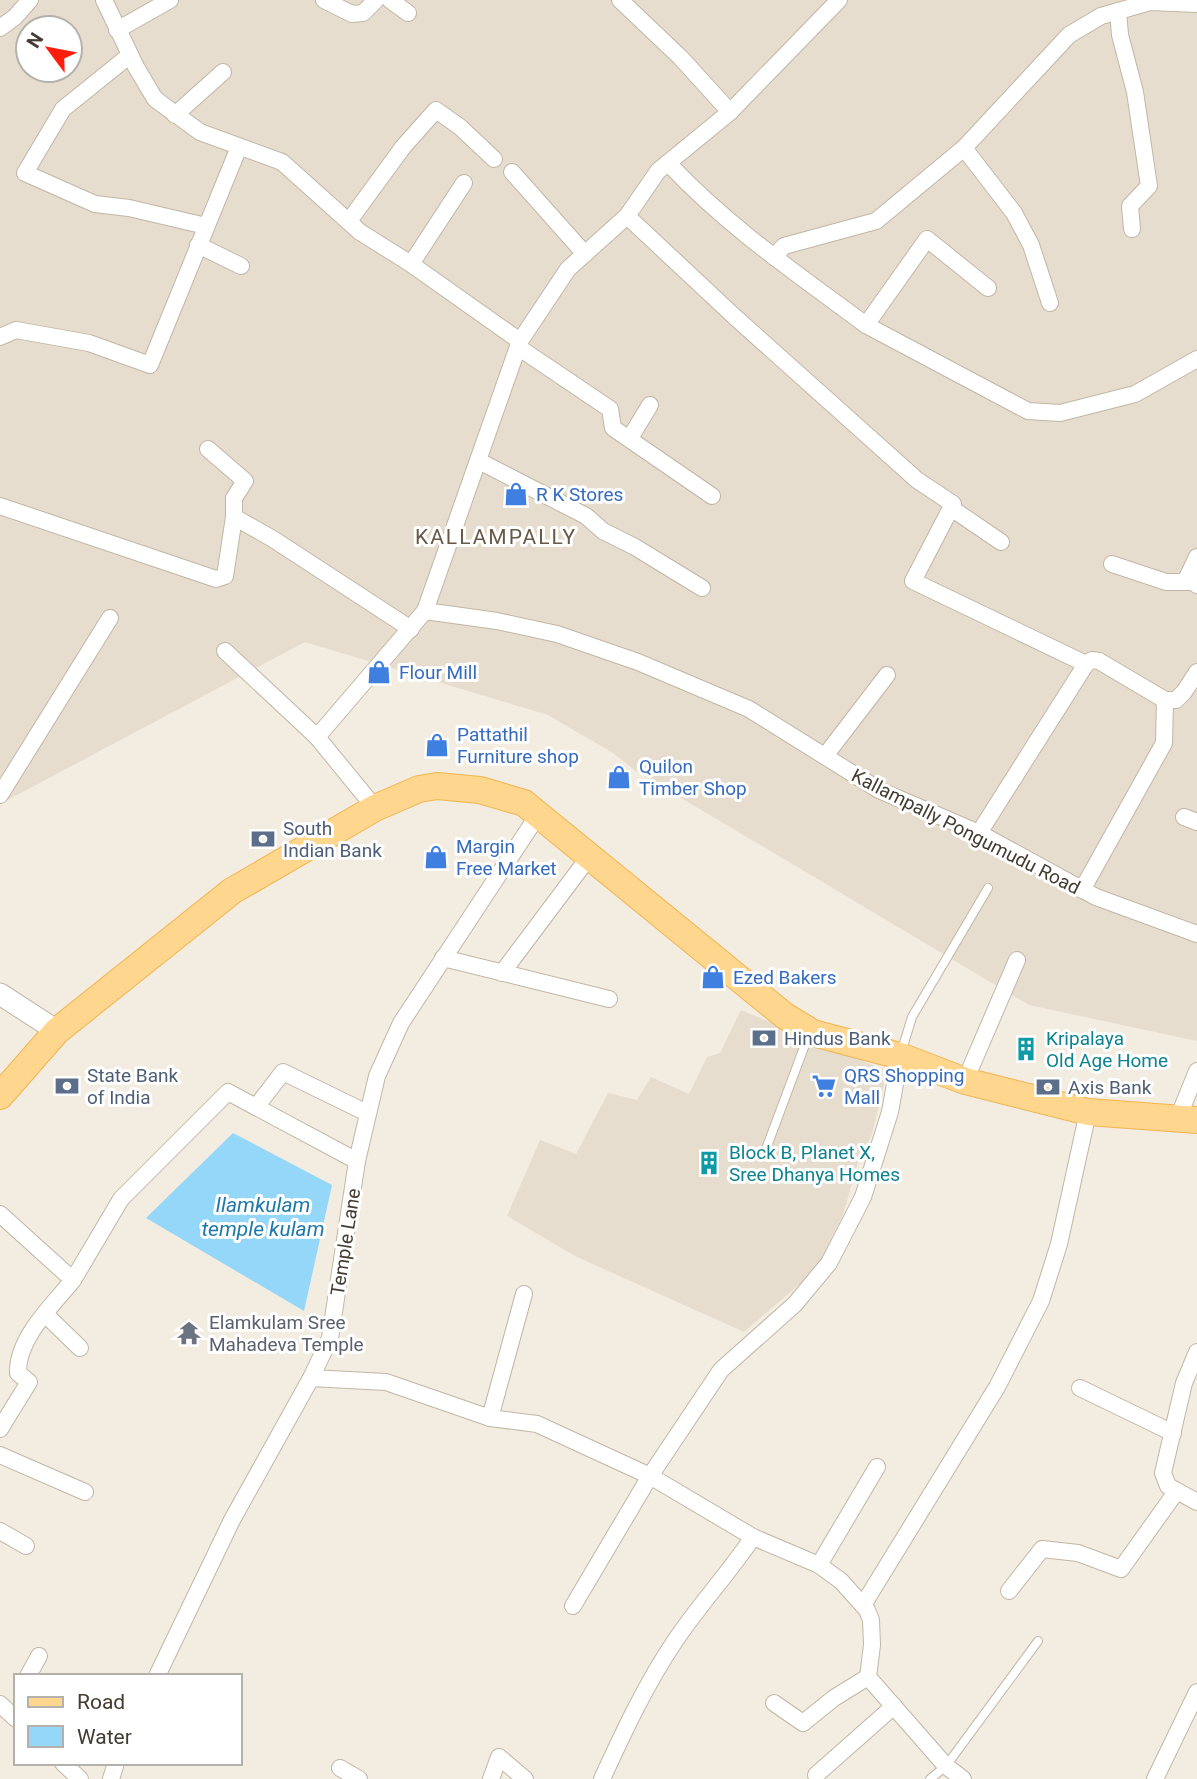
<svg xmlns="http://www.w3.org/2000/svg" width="1197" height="1779" viewBox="0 0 1197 1779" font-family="Roboto,sans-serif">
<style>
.residential{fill:#e7ddce;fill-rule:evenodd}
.water{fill:#94d7f8}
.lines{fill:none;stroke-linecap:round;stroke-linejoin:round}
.service-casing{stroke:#c1b6a5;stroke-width:10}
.minor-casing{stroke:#c1b6a5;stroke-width:18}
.tertiary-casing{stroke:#c1b6a5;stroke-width:23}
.primary-casing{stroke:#f1b450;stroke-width:28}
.service{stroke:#fff;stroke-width:8}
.minor{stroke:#fff;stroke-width:16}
.tertiary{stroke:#fff;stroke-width:21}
.primary{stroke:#ffd68d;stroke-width:26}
.labels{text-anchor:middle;stroke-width:6;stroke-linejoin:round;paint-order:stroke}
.shop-label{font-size:19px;fill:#366cbe;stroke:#fff;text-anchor:start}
.service-label{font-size:19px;fill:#4e5e75;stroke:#fff;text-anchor:start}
.street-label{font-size:19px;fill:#443b31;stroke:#fff}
.culture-label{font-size:19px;fill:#0d838f;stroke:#fff;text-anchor:start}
.worship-label{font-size:19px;fill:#5b616d;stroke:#fff;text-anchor:start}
.neighbourhood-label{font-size:21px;letter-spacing:2px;fill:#685847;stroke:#fff}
.water-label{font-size:21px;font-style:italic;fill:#1e79aa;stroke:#fff}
</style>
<rect width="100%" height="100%" fill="#f3ece0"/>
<g class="residential">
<path d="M0 0H1197V1041L1029 1005 636 771 613 753 548 715 305 642 0 804ZM28 28H70V70H28Z"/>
<polygon points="741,1010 887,1071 872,1134 857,1166 843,1215 816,1270 744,1332 575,1256 507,1216 540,1140 576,1154 608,1093 637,1100 651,1077 689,1094 707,1057 720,1053"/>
</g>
<polygon class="water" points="233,1133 332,1185 304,1311 146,1218"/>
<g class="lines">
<g class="service-casing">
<g id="service">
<polyline points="901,1053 912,1017 988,888"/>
<polyline points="763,1157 809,1034"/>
<polyline points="930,1779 946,1766 1038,1641"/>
</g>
</g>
<g class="minor-casing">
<g id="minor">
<polyline points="104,0 136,67 155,99 200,132 282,162 360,232 411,264 520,341"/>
<polyline points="324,0 352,14 363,13 376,0"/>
<polyline points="390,0 408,13"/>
<polyline points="620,0 681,58 730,112"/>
<polyline points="1118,11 1120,35 1135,92 1149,186 1130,206 1132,229"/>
<polyline points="0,28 15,17 30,0"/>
<polyline points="117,30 170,0"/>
<polyline points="130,55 63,109 25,173 95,204 129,208 206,226"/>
<polyline points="175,115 223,72"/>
<polyline points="964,148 1014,213 1031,245 1050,303"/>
<path d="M668 163C727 226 797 274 866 325L927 239 988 288"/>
<polyline points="512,172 585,254"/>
<polyline points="627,216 736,318 917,480 953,504 913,581 1086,664"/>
<polyline points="349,221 403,147 436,110 460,127 494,159"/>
<polyline points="198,245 241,266"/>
<polyline points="774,257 784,246 876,221 964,148 1069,35 1101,16 1150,2 1197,4"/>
<polyline points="411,264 464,183"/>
<polyline points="866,325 1028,411 1060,413 1135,394 1197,359"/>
<polyline points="0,337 16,330 89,343 150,365 239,147"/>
<polyline points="518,347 610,409 613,428 712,496"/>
<polyline points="630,438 650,405"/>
<polyline points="479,461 586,516 603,531 635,547 702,588"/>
<polyline points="0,506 216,579 225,576 234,517 234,498 245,481 208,449"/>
<polyline points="951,508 1001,542"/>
<polyline points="234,517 273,539 411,629"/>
<polyline points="1112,564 1166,582 1193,582 1197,585"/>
<polyline points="1185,582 1197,557"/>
<polyline points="425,611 497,621 557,634 638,662 749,709 879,790 979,833 1096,897 1197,934"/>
<polyline points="225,651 317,737"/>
<polyline points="825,756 887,675"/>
<polyline points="0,795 110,618"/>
<polyline points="375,808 317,737 425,611 520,341 568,269 627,216 658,171 730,112 839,0"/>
<polyline points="1184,817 1197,822"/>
<polyline points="979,833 1086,664 1092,660 1099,661 1165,700 1176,700 1184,692 1197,672"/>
<polyline points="1082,890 1164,743 1165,700"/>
<polyline points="443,958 609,999"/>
<polyline points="502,973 589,857"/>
<polyline points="965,1081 1017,960"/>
<polyline points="256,1107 283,1072 367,1113"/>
<polyline points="1178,1118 1197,1071"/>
<polyline points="0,1214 73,1280 121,1199 228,1092 357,1161"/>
<polyline points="45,1314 80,1348"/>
<polyline points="1197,1352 1184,1383 1163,1473 1168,1486 1197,1502"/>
<polyline points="311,1378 386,1382 490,1418 537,1424 650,1476 753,1537 819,1565 841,1581 867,1610 871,1620 872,1645 868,1677 946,1766 963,1779"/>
<polyline points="1080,1388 1173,1433"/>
<polyline points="490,1418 524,1294"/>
<path d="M0 1429 29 1382 18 1373C17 1338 52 1306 73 1280"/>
<polyline points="0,1455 85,1492"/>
<polyline points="0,1531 26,1546"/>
<polyline points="819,1565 877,1467"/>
<polyline points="1009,1591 1042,1549 1078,1553 1121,1569 1176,1492"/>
<polyline points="863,1605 997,1387 1041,1301 1059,1244 1088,1112"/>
<polyline points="573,1606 650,1476 721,1370 795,1304 829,1263 863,1197 890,1112 900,1056"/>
<polyline points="28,1676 39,1656"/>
<polyline points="157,1676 232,1520 311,1378 330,1338 357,1161 377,1076 401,1023 538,815"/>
<polyline points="774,1703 803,1723 834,1698 868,1677"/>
<polyline points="0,1704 16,1719"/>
<polyline points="63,1763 80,1779"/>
<polyline points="340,1768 359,1779"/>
<polyline points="816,1775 894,1706"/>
<polyline points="111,1779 116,1763"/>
<polyline points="491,1779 499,1757 525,1779"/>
<path d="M602 1779C624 1731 646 1684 675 1641 699 1605 729 1573 753 1537"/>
<polyline points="1155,1779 1197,1692"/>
</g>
</g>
<g class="tertiary-casing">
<polyline id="tertiary" points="0,994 57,1031"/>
</g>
<g class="primary-casing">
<polyline id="primary" points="0,1096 57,1031 232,891 375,808 419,789 437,786 480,790 524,803 785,1016 813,1033 900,1056 965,1081 1088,1112 1197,1120"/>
</g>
<use href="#service" class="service"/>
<use href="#minor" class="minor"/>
<use href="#tertiary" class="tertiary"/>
<use href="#primary" class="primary"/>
</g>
<defs>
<g id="shop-bare" transform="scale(1.89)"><path d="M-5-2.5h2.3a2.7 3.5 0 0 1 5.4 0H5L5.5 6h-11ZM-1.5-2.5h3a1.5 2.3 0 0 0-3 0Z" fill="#3f7fe0" stroke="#fff" stroke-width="2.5" paint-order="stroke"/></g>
<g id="bank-bare" transform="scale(1.89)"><path d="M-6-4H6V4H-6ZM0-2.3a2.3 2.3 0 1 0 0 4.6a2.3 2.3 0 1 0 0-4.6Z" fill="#5c6f8a" stroke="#fff" stroke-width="2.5" paint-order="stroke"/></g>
<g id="building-bare" transform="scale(1.89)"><path d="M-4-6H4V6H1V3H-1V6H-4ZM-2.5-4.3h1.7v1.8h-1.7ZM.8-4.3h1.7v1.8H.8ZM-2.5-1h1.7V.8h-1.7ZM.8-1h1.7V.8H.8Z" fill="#0f9aa8" stroke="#fff" stroke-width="2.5" paint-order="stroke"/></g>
<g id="supermarket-bare" transform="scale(1.89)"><path d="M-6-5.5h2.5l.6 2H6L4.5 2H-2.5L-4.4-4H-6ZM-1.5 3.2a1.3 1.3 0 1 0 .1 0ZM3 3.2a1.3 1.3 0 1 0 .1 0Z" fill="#3f7fe0" stroke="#fff" stroke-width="2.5" paint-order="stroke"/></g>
<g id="temple-bare" transform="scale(1.89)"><path d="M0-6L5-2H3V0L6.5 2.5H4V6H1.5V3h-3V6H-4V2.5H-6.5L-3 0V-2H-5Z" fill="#6b7280" stroke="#fff" stroke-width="2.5" paint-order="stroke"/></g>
</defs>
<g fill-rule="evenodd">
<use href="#shop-bare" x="516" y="494"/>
<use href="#shop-bare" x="379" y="672"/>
<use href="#shop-bare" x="437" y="745"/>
<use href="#shop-bare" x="619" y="777"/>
<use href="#bank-bare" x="263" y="839"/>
<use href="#shop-bare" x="436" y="857"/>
<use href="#shop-bare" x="713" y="977"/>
<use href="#bank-bare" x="764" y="1038"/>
<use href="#building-bare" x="1026" y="1049"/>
<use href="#bank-bare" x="67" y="1086"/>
<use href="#supermarket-bare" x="824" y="1086"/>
<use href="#bank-bare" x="1048" y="1087"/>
<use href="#building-bare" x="709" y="1163"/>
<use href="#temple-bare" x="189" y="1333"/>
</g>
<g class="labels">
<g class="shop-label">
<text x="536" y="501">R K Stores</text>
<text x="399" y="679">Flour Mill</text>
<text x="457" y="741">Pattathil<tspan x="457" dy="22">Furniture shop</tspan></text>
<text x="639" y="773">Quilon<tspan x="639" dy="22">Timber Shop</tspan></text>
<text x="456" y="853">Margin<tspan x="456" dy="22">Free Market</tspan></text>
<text x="733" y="984">Ezed Bakers</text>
<text x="844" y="1082">QRS Shopping<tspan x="844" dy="22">Mall</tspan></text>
</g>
<g class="service-label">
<text x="283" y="835">South<tspan x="283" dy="22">Indian Bank</tspan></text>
<text x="784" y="1045">Hindus Bank</text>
<text x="87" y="1082">State Bank<tspan x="87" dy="22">of India</tspan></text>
<text x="1068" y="1094">Axis Bank</text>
</g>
<g class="street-label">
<text transform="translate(966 831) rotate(27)" y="7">Kallampally Pongumudu Road</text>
<text transform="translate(345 1242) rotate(-81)" y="7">Temple Lane</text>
</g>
<g class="culture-label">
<text x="1046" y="1045">Kripalaya<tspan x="1046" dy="22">Old Age Home</tspan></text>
<text x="729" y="1159">Block B, Planet X,<tspan x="729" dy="22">Sree Dhanya Homes</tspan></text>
</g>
<g class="worship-label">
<text x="209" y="1329">Elamkulam Sree<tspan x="209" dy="22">Mahadeva Temple</tspan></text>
</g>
<g class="neighbourhood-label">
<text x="496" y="544">KALLAMPALLY</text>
</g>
<g class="water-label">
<text x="263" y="1212">Ilamkulam<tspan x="263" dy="24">temple kulam</tspan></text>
</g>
</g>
<rect x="14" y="1674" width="228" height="91" fill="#ffffff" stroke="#b4b1ad" stroke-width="2"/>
<rect x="28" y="1697" width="35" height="10" fill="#ffd68d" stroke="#b4b1ad" stroke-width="2"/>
<text x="77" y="1709" font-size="21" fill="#443b31">Road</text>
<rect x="28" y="1726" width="35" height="21" fill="#94d7f8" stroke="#b4b1ad" stroke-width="2"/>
<text x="77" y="1744" font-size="21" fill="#443b31">Water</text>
<g transform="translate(49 49) rotate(302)"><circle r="33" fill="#ffffff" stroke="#b4b1ad" stroke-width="2"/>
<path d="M0-5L12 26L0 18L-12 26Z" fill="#ff1d0b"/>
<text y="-10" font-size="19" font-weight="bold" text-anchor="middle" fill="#443b31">N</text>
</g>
</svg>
